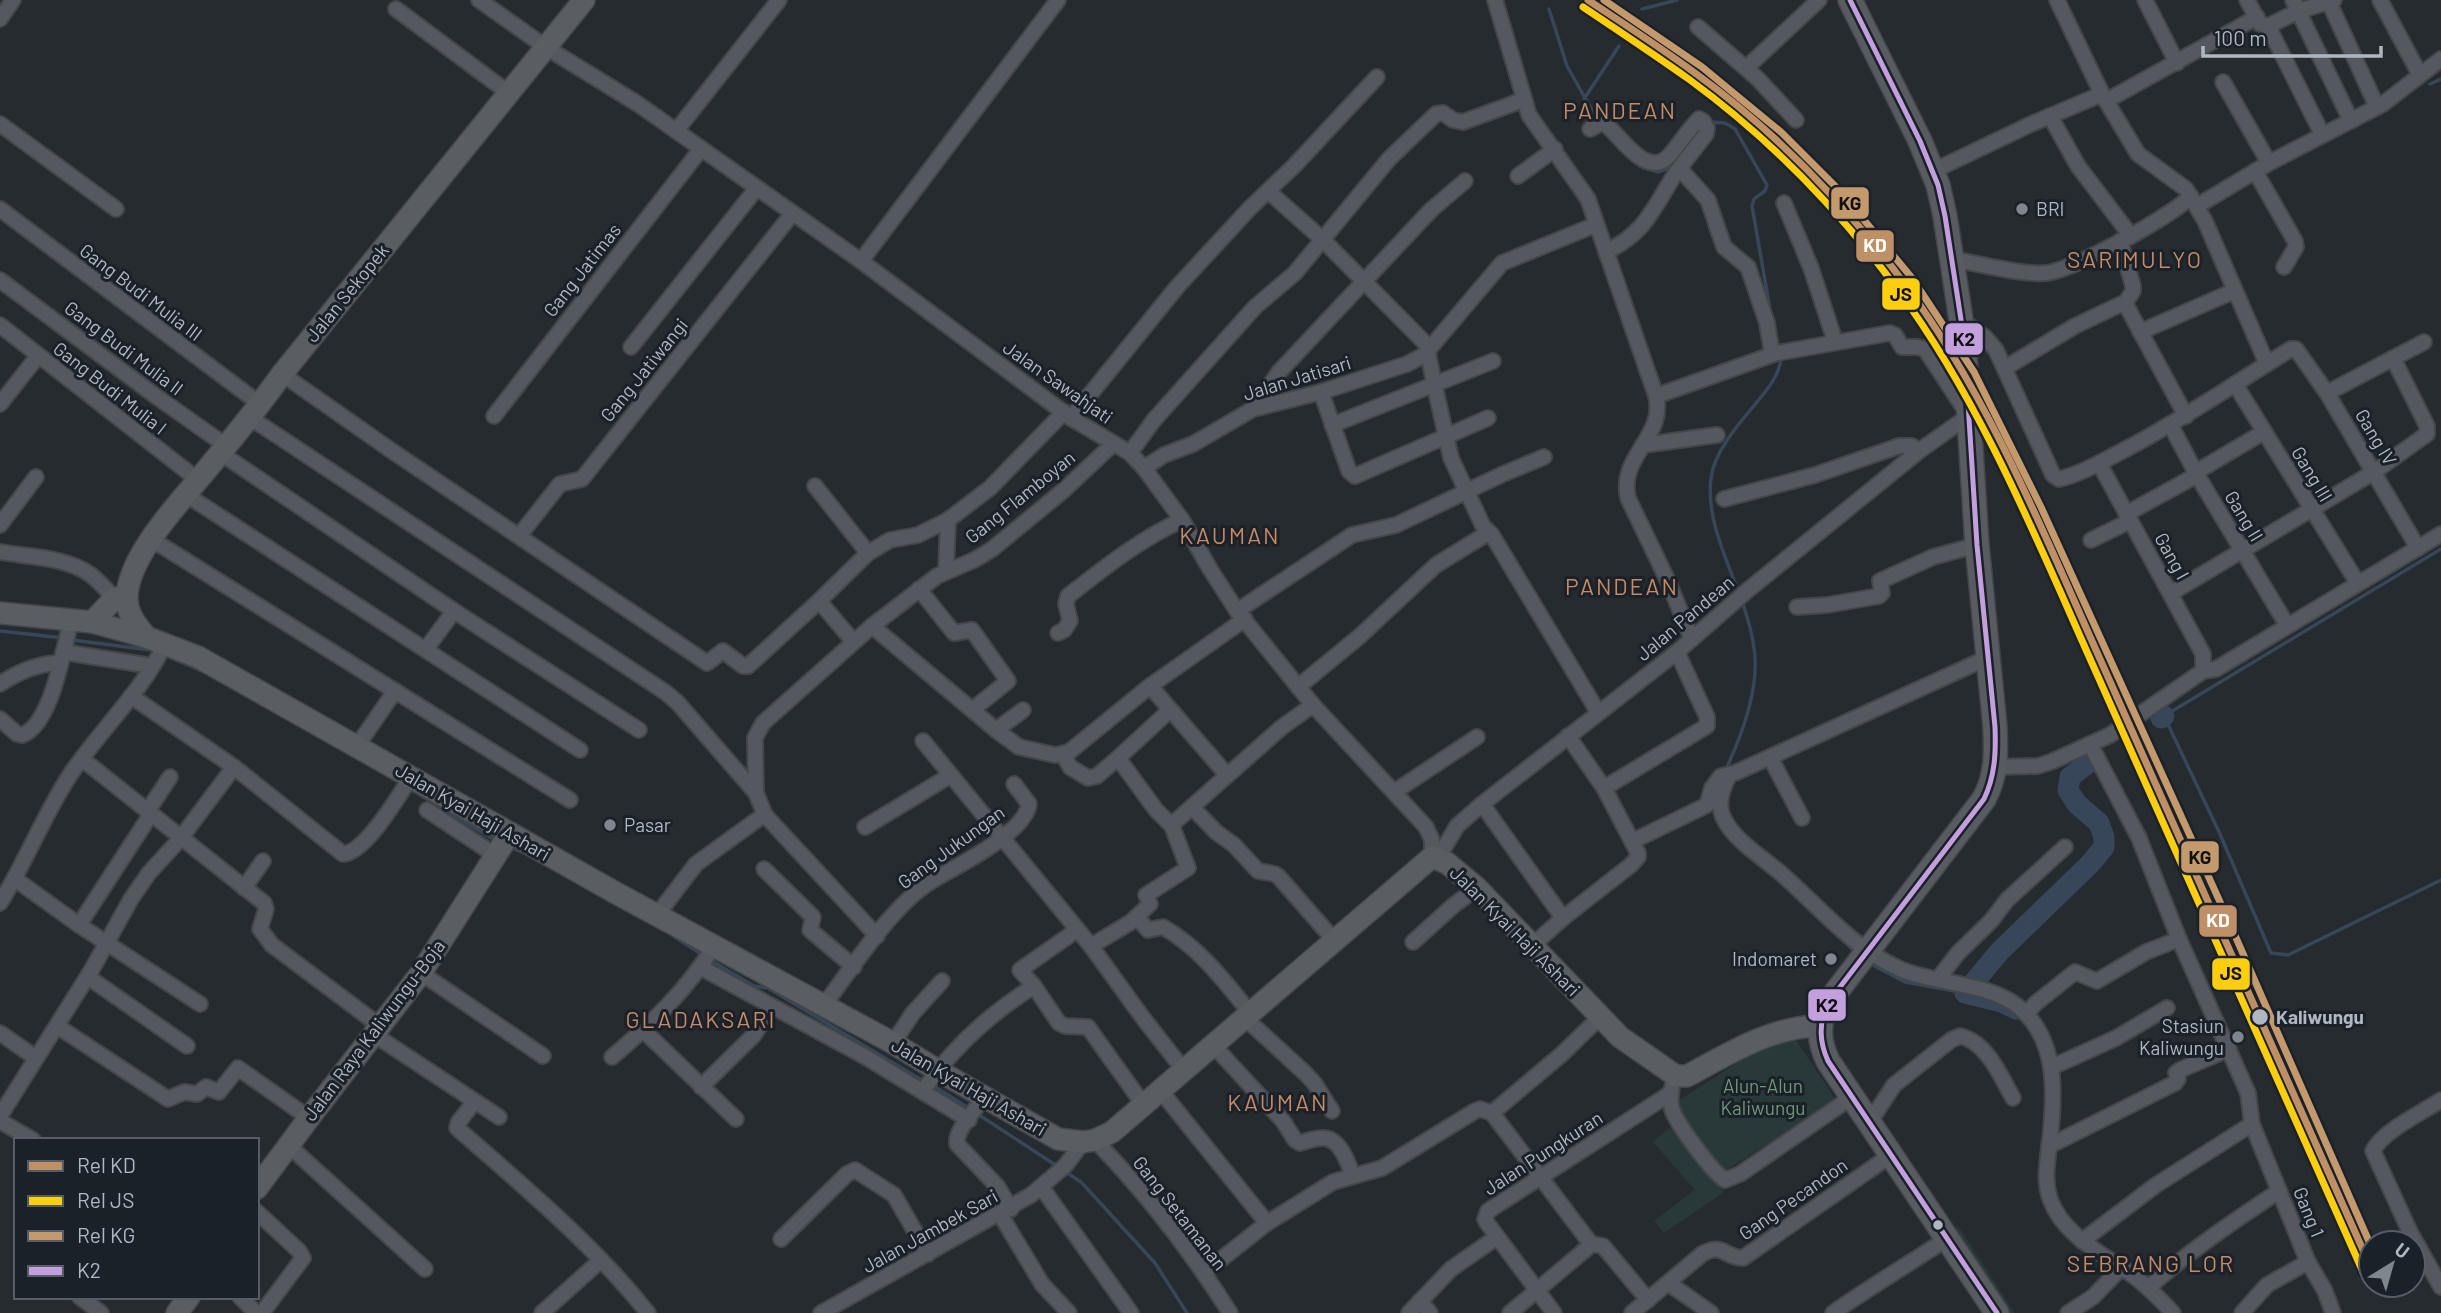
<svg xmlns="http://www.w3.org/2000/svg" width="2441" height="1313" viewBox="0 0 2441 1313" font-family="Barlow,sans-serif">
<style>
.green{fill:#293939}
.lines{fill:none;stroke-linecap:round;stroke-linejoin:round}
.stream{stroke:#374658;stroke-width:3.5}
.river{stroke:#374658;stroke-width:21}
.street-casing{stroke:#43474b;stroke-width:18}
.secondary-casing{stroke:#43474b;stroke-width:24}
.primary-casing{stroke:#43474d;stroke-width:26}
.street{stroke:#55595f;stroke-width:14}
.secondary{stroke:#5a5d62;stroke-width:21}
.primary{stroke:#585b60;stroke-width:23}
.bus-1-casing{stroke:#1a2129;stroke-width:10}
.bus-1{stroke:#c3a0dd;stroke-width:5}
.rail-1-casing{stroke:#1a2129;stroke-width:12}
.rail-2-casing{stroke:#1a2129;stroke-width:12}
.rail-3-casing{stroke:#1a2129;stroke-width:12}
.rail-1{stroke:#bf9065;stroke-width:7}
.rail-2{stroke:#fcce0d;stroke-width:7}
.rail-3{stroke:#c49a6c;stroke-width:7}
.poi-dot{fill:#7f868e;stroke:#1a2129;stroke-width:2.5}
.stop-dot{fill:#afb7c1;stroke:#1a2129;stroke-width:2.5}
.labels{text-anchor:middle;stroke-width:6;stroke-linejoin:round;paint-order:stroke}
.poi-label{font-size:19px;fill:#afb7c1;stroke:#1a2129;text-anchor:start}
.street-label{font-size:19px;fill:#afb7c1;stroke:#1a2129}
.stop-label{font-size:19px;font-weight:bold;fill:#afb7c1;stroke:#1a2129;text-anchor:start}
.park-label{font-size:19px;fill:#719577;stroke:#1a2129}
.quarter-label{font-size:23px;letter-spacing:2px;fill:#c68a65;stroke:#1a2129}
.line-badge{stroke:#1a2129;stroke-width:2.5}
.badge-label{font-size:19px;text-anchor:middle;font-weight:bold;fill:#fff}
.pale-badge-label{font-size:19px;text-anchor:middle;font-weight:bold;fill:#111}
</style>
<rect width="100%" height="100%" fill="#262b30"/>
<g class="green">
<polygon points="1794,1037 1836,1100 1723,1172 1675,1103 1760,1048"/>
<polygon points="1670,1127 1724,1192 1664,1233 1654,1221 1695,1190 1653,1142"/>
<polygon points="1958,1226 2015,1313 1998,1313 1950,1231"/>
</g>
<g class="lines">
<g class="stream">
<polyline points="1549,9 1567,66 1598,121"/>
<polyline points="1642,9 1677,0"/>
<polyline points="2430,84 2441,79"/>
<polyline points="1584,99 1619,46"/>
<polyline points="1710,122 1725,123 1735,129 1767,185 1765,191 1754,199 1752,206 1771,315"/>
<polyline points="1621,149 1640,166 1658,172 1669,168 1690,143"/>
<polyline points="1775,333 1779,349"/>
<polyline points="2441,549 2164,716 2220,834 2271,953 2288,955 2441,880"/>
<path d="M1739 594C1726 557 1706 518 1711 478 1714 453 1736 427 1752 408 1764 393 1780 377 1781 357"/>
<polyline points="0,631 64,638"/>
<polyline points="72,640 151,650"/>
<polyline points="171,658 202,671"/>
<path d="M1726 769C1742 735 1760 686 1754 648 1752 632 1747 616 1742 601"/>
<polyline points="410,789 496,841"/>
<polyline points="1724,832 1740,849"/>
<polyline points="509,847 525,853"/>
<polyline points="672,935 704,956"/>
<polyline points="1843,940 1855,952"/>
<polyline points="710,960 754,986 768,988 925,1082"/>
<polyline points="1869,963 1905,982 1965,993"/>
<polyline points="932,1085 970,1109"/>
<polyline points="976,1113 1057,1166"/>
<polyline points="1064,1171 1081,1182 1155,1263 1187,1313"/>
</g>
<g class="river">
<polyline points="2161,718 2164,716"/>
<polyline points="2016,1009 2002,1002 1965,993 2000,951 2090,864 2104,847 2104,837 2099,823 2077,804 2068,790 2070,777 2092,760"/>
</g>
<g class="street-casing">
<g id="street">
<polyline points="479,0 547,48 638,104 861,261 1071,418 1130,453 1144,468 1182,520 1210,569 1237,611 1313,705 1426,827 1432,840 1432,857"/>
<path d="M1495 0 1529 115 1588 199 1656 396C1666 437 1618 456 1628 498L1667 579 1692 639"/>
<polyline points="2057,0 2102,94 2138,154 2186,189 2205,221 2267,364"/>
<polyline points="2145,0 2177,63"/>
<polyline points="2247,0 2260,24 2268,26 2299,11 2334,0"/>
<polyline points="2293,0 2351,121"/>
<polyline points="2380,0 2420,75"/>
<polyline points="2329,2 2377,107"/>
<polyline points="396,9 510,94"/>
<polyline points="0,19 13,0"/>
<polyline points="2268,26 2322,134"/>
<polyline points="1698,27 1757,78 1796,120"/>
<polyline points="1746,68 1819,0"/>
<polyline points="2223,82 2269,163"/>
<polyline points="2106,101 2257,17"/>
<polyline points="2050,116 2078,166 2131,236"/>
<polyline points="0,124 116,209"/>
<path d="M1590 129 1603 122C1621 135 1646 181 1670 155 1680 143 1688 130 1699 119L1703 121 1707 128 1706 134C1695 149 1682 163 1672 179 1651 213 1644 233 1606 252"/>
<polyline points="676,131 779,0"/>
<polyline points="1680,169 1708,200 1724,247 1748,267 1767,323 1772,354"/>
<polyline points="1933,171 2029,125 2102,94"/>
<polyline points="2255,171 2295,241 2296,247 2284,267"/>
<polyline points="1518,176 1555,149"/>
<polyline points="1268,191 1322,239 1430,348 1428,353 1434,383 1451,458 1483,526 1492,535 1598,712"/>
<polyline points="1784,203 1811,268 1835,341"/>
<polyline points="2197,206 2269,163 2383,104 2441,59"/>
<polyline points="0,209 260,404"/>
<polyline points="2120,241 2133,286 2133,291 2124,305"/>
<path d="M1950 259C1978 263 2019 275 2046 273 2072 271 2172 216 2191 196"/>
<polyline points="861,261 1058,0"/>
<polyline points="0,280 157,397 225,445"/>
<path d="M1961 320 1985 337 1996 350 2053 475 2059 479C2081 474 2103 461 2124 450 2182 420 2235 383 2291 349H2296L2327 393 2418 548"/>
<polyline points="0,325 198,480"/>
<polyline points="2140,332 2234,291"/>
<polyline points="631,347 756,189"/>
<polyline points="1430,348 1502,263 1595,225"/>
<polyline points="2005,368 2075,326 2121,304 2127,307 2186,416"/>
<polyline points="282,374 392,451 707,663 723,651 743,666 748,666 819,601"/>
<polyline points="2235,384 2357,582"/>
<polyline points="1321,392 1349,471 1355,476 1488,418"/>
<polyline points="2327,393 2424,342"/>
<polyline points="1656,396 1777,353 1890,333 1895,335 1902,347 1917,347 1925,349 1967,413"/>
<polyline points="0,404 38,356"/>
<polyline points="1253,409 1279,372 1431,210 1465,181"/>
<polyline points="494,416 701,149"/>
<polyline points="249,417 665,692 677,702 756,793"/>
<polyline points="1071,418 1177,287 1250,208 1295,165 1377,77"/>
<polyline points="1332,425 1493,361"/>
<polyline points="2171,426 2197,475 2287,625"/>
<polyline points="1643,445 1717,435"/>
<polyline points="219,452 454,611"/>
<polyline points="1130,453 1154,420 1255,307 1295,273 1389,159 1436,114 1443,113 1453,120 1463,122 1523,100"/>
<polyline points="2099,463 2203,654 2203,671"/>
<polyline points="1144,468 1164,455 1193,444 1253,409 1321,392 1407,364 1428,353"/>
<polyline points="2196,472 2264,432"/>
<polyline points="815,486 868,553"/>
<polyline points="185,494 580,750"/>
<polyline points="1724,499 1815,475 1899,446 1912,446 1919,451"/>
<polyline points="2126,514 2197,475"/>
<polyline points="0,525 36,477"/>
<polyline points="519,536 560,484 582,479 792,214"/>
<polyline points="151,539 570,800"/>
<polyline points="2091,540 2130,521"/>
<path d="M0 552C29 557 67 557 91 575 100 582 107 591 115 598"/>
<polyline points="946,571 948,520"/>
<polyline points="919,589 954,633 972,630 1008,681 972,710"/>
<polyline points="2171,593 2374,472 2427,434 2427,426 2393,358"/>
<polyline points="1797,607 1827,605 1879,596 1882,593 1880,581 1933,557 1977,545"/>
<polyline points="1237,611 1352,535 1396,525 1503,474 1544,457"/>
<polyline points="872,626 996,730 1019,747 1055,755 1069,752 1150,686 1245,619"/>
<path d="M1058 633 1064 630 1070 621 1066 604 1068 596C1104 568 1140 539 1182 520"/>
<polyline points="853,641 819,601 868,553 890,540 918,535 948,520 990,488 1064,412"/>
<polyline points="426,649 454,611 639,730"/>
<polyline points="63,652 152,666"/>
<path d="M0 684C18 672 39 663 60 663"/>
<polyline points="1150,686 1227,775"/>
<polyline points="1298,687 1360,636 1436,565 1488,533"/>
<path d="M131 696 234 767 343 854C366 852 398 797 411 777"/>
<polyline points="1170,710 1118,758 1156,810 1172,826"/>
<path d="M0 719 17 734 22 735C52 724 63 650 71 621"/>
<polyline points="996,730 1023,710"/>
<polyline points="923,741 1091,946 1143,1018 1183,1069"/>
<polyline points="2090,744 2139,838 2179,939 2248,1093 2252,1124 2308,1262 2325,1291 2333,1313"/>
<polyline points="357,746 395,691"/>
<polyline points="1063,754 1070,767 1088,778 1097,776 1118,758"/>
<polyline points="1770,757 1802,818"/>
<polyline points="82,759 264,903 266,909 260,929 272,945 380,1026"/>
<polyline points="1995,767 2038,766 2053,761 2110,735 2203,671 2216,669 2441,534"/>
<path d="M1730 774C1722 788 1716 804 1724 819 1736 843 1766 859 1785 877 1822 910 1853 948 1900 969 1935 984 1985 982 2016 1005 2060 1038 2055 1099 2049 1147 2047 1166 2044 1181 2050 1199 2064 1237 2105 1255 2135 1277 2149 1288 2161 1300 2173 1313"/>
<polyline points="1604,788 1707,726 1707,717 1677,652"/>
<polyline points="1394,792 1477,737"/>
<polyline points="1482,804 1563,918 1533,945"/>
<polyline points="1192,807 1216,832 1234,845 1258,871 1275,874 1279,877 1334,940"/>
<polyline points="427,810 495,855"/>
<polyline points="147,812 170,777"/>
<polyline points="865,827 951,775"/>
<polyline points="1633,841 1707,805 1712,788 1721,776 1735,773 1987,658"/>
<polyline points="1438,858 1457,826 1482,804 1677,652 1748,590 1919,451 1967,417"/>
<polyline points="764,869 813,917 810,930 854,967"/>
<polyline points="15,879 79,925 200,1004"/>
<polyline points="244,888 263,861"/>
<path d="M0 903C26 862 43 816 70 775 100 730 141 693 165 644"/>
<polyline points="657,915 696,864 765,814"/>
<path d="M1137 917 1148 930 1163 927C1199 947 1226 983 1251 1014"/>
<polyline points="1563,918 1631,865 1638,857 1638,853 1604,788 1568,736"/>
<polyline points="79,925 151,814"/>
<polyline points="1077,930 1020,970 1034,986 1059,1023 1065,1026 1088,1027 1143,1104"/>
<polyline points="877,936 765,815 756,793 755,738 763,723 872,626 937,576 974,560 991,550 1064,490 1113,444"/>
<polyline points="1413,942 1454,905 1477,888"/>
<polyline points="1091,946 1131,922 1150,904 1146,895 1188,868 1172,826 1177,820 1282,727 1313,705"/>
<polyline points="700,967 864,1056 969,1120"/>
<polyline points="421,973 543,1056"/>
<polyline points="88,977 187,1046"/>
<polyline points="1938,979 1958,953 1991,921 2007,900 2065,847"/>
<path d="M824 1005C853 967 890 908 930 882 954 867 1025 834 1029 804L1014 784"/>
<polyline points="2026,1014 2036,1003 2075,972 2097,981 2146,952 2179,939"/>
<polyline points="1246,1019 1305,1073 1315,1084 1332,1111"/>
<polyline points="57,1026 168,1099 184,1092 197,1094 206,1087 219,1092 238,1068 309,1118"/>
<polyline points="643,1030 736,1119"/>
<polyline points="0,1033 36,1058"/>
<polyline points="373,1034 499,1117"/>
<polyline points="893,1043 913,1013 942,981"/>
<path d="M1213 1045 1283 1121 1295 1140 1300 1143C1307 1141 1315 1138 1322 1138 1340 1137 1348 1163 1353 1176"/>
<path d="M612 1057C650 1025 688 989 714 946"/>
<polyline points="2052,1067 2116,1038 2167,1008"/>
<polyline points="701,1087 754,1035 772,1007"/>
<path d="M1672 1087C1671 1095 1669 1101 1672 1109 1676 1123 1713 1173 1725 1180L1740 1174 1852 1097"/>
<polyline points="1160,1090 1267,1223"/>
<path d="M923 1091C952 1048 991 1013 1034 986"/>
<path d="M985 1096C976 1110 955 1129 957 1144L997 1186 1011 1209"/>
<path d="M2441 1100C2423 1112 2381 1132 2373 1151L2410 1232 2441 1287"/>
<path d="M474 1102 458 1123 457 1128C524 1187 592 1243 648 1313"/>
<polyline points="1492,1113 1588,1240 1592,1244 1603,1246 1648,1300"/>
<polyline points="0,1116 91,971 131,899 149,873 180,839 234,767"/>
<polyline points="0,1121 33,1140"/>
<path d="M1869 1123 1894 1085 1951 1040 1960 1036C1987 1042 2001 1077 2013 1098"/>
<path d="M1095 1140C1146 1193 1191 1251 1230 1313"/>
<polyline points="288,1145 425,1269"/>
<polyline points="2049,1146 2175,1083 2178,1079 2176,1073 2180,1070 2229,1049"/>
<polyline points="1042,1188 1131,1313"/>
<polyline points="257,1212 299,1251 303,1258 262,1313"/>
<polyline points="1000,1214 1042,1284 1069,1313"/>
<polyline points="781,1239 847,1174 855,1170 894,1195 928,1254"/>
<polyline points="2082,1241 2156,1185 2252,1124"/>
<polyline points="1205,1272 1267,1223 1333,1182 1382,1168 1475,1111 1480,1109 1492,1113 1562,1054 1600,1017"/>
<polyline points="1668,1283 1711,1313"/>
<path d="M2148 1288C2189 1251 2234 1221 2279 1191"/>
<polyline points="80,1297 101,1313"/>
<polyline points="240,1297 256,1313"/>
<polyline points="1420,1301 1430,1313"/>
<polyline points="542,1313 601,1260"/>
<polyline points="821,1313 1031,1195 1065,1166 1083,1142"/>
<polyline points="1409,1313 1451,1269 1497,1237"/>
<polyline points="1510,1313 1592,1244"/>
<polyline points="1554,1313 1487,1223 1485,1219 1488,1211 1671,1093"/>
<path d="M1632 1313 1702 1254C1724 1242 1724 1258 1743 1258L1891 1155"/>
<path d="M1833 1313C1871 1286 1909 1264 1948 1238"/>
<polyline points="2068,1313 2093,1297 2121,1268"/>
<polyline points="2242,1313 2267,1285 2308,1262"/>
</g>
</g>
<g class="secondary-casing">
<g id="secondary">
<path d="M0 613 92 622 146 637 198 657 616 893 893 1043 937 1070 1058 1139 1083 1142 1095 1140 1112 1132 1432 857 1447 863 1477 888 1620 1037 1676 1076H1687C1728 1054 1772 1026 1820 1026"/>
<polyline points="92,622 115,598 127,596"/>
<path d="M146 637C137 625 127 615 127 599 126 561 174 508 198 480 227 445 256 411 282 374L584 0"/>
<polyline points="257,1188 309,1118 421,973 510,833"/>
<polyline points="177,1313 189,1297"/>
</g>
</g>
<g class="primary-casing">
<path id="primary" d="M1850 0 1920 141 1938 185 1945 216 1964 339 1977 545 1995 727C1996 753 1997 775 1984 799L1827 1004C1818 1025 1818 1040 1828 1061L1997 1313"/>
</g>
<use href="#street" class="street"/>
<use href="#secondary" class="secondary"/>
<use href="#primary" class="primary"/>
<g class="bus-1-casing">
<path id="bus-1" d="M1850 0 1920 141 1938 185 1945 216 1964 339 1977 545 1995 727C1996 753 1995 776 1984 799L1827 1004C1819 1024 1819 1041 1828 1061L1997 1313"/>
</g>
<use href="#bus-1" class="bus-1"/>
<g class="rail-1-casing">
<path id="rail-1" d="M1588 0C1624 24 1660 47 1695 73 1775 131 1845 204 1904 283 1991 399 2045 537 2104 668 2195 868 2283 1068 2371 1268"/>
</g>
<g class="rail-2-casing">
<path id="rail-2" d="M1583 7C1619 31 1655 55 1690 80 1769 138 1840 211 1898 290 1985 408 2040 548 2100 681 2189 877 2276 1074 2363 1272"/>
</g>
<g class="rail-3-casing">
<polyline id="rail-3" points="1604,0 1702,67 1781,132 1840,191 1912,278 1974,372 2041,507 2230,924 2371,1246"/>
</g>
<use href="#rail-1" class="rail-1"/>
<use href="#rail-2" class="rail-2"/>
<use href="#rail-3" class="rail-3"/>
</g>
<g class="poi-dot">
<circle cx="2022" cy="209" r="7"/>
<circle cx="610" cy="825" r="7"/>
<circle cx="1831" cy="959" r="7"/>
<circle cx="2238" cy="1037" r="7"/>
</g>
<g class="stop-dot">
<circle cx="2260" cy="1017" r="9"/>
<circle cx="1938" cy="1225" r="6"/>
</g>
<g class="labels">
<g class="poi-label">
<text x="2036" y="216">BRI</text>
<text x="624" y="832">Pasar</text>
<text x="1817" y="966" text-anchor="end">Indomaret</text>
<text x="2224" y="1033" text-anchor="end">Stasiun<tspan x="2224" dy="22">Kaliwungu</tspan></text>
</g>
<g class="street-label">
<text transform="translate(582 270) rotate(-52)" y="7">Gang Jatimas</text>
<text transform="translate(141 292) rotate(37)" y="7">Gang Budi Mulia III</text>
<text transform="translate(347 293) rotate(-51)" y="7">Jalan Sekopek</text>
<text transform="translate(124 348) rotate(37)" y="7">Gang Budi Mulia II</text>
<text transform="translate(644 370) rotate(-51)" y="7">Gang Jatiwangi</text>
<text transform="translate(1297 378) rotate(-17)" y="7">Jalan Jatisari</text>
<text transform="translate(1058 382) rotate(35)" y="7">Jalan Sawahjati</text>
<text transform="translate(110 388) rotate(38)" y="7">Gang Budi Mulia I</text>
<text transform="translate(2376 437) rotate(59)" y="7">Gang IV</text>
<text transform="translate(2312 474) rotate(59)" y="7">Gang III</text>
<text transform="translate(1020 497) rotate(-39)" y="7">Gang Flamboyan</text>
<text transform="translate(2244 516) rotate(59)" y="7">Gang II</text>
<text transform="translate(2172 556) rotate(61)" y="7">Gang I</text>
<text transform="translate(1685 618) rotate(-40)" y="7">Jalan Pandean</text>
<text transform="translate(473 812) rotate(30)" y="7">Jalan Kyai Haji Ashari</text>
<text transform="translate(951 847) rotate(-36)" y="7">Gang Jukungan</text>
<text transform="translate(1515 931) rotate(45)" y="7">Jalan Kyai Haji Ashari</text>
<text transform="translate(374 1030) rotate(-53)" y="7">Jalan Raya Kaliwungu-Boja</text>
<text transform="translate(969 1087) rotate(30)" y="7">Jalan Kyai Haji Ashari</text>
<text transform="translate(1543 1153) rotate(-33)" y="7">Jalan Pungkuran</text>
<text transform="translate(1793 1199) rotate(-35)" y="7">Gang Pecandon</text>
<text transform="translate(2309 1212) rotate(68)" y="7">Gang 1</text>
<text transform="translate(1180 1213) rotate(52)" y="7">Gang Setamanan</text>
<text transform="translate(930 1231) rotate(-29)" y="7">Jalan Jambek Sari</text>
</g>
<g class="stop-label">
<text x="2276" y="1024">Kaliwungu</text>
</g>
<g class="park-label">
<text x="1763" y="1093">Alun-Alun<tspan x="1763" dy="22">Kaliwungu</tspan></text>
</g>
<g class="quarter-label">
<text x="1620" y="119">PANDEAN</text>
<text x="2135" y="268">SARIMULYO</text>
<text x="1230" y="544">KAUMAN</text>
<text x="1622" y="595">PANDEAN</text>
<text x="701" y="1028">GLADAKSARI</text>
<text x="1278" y="1111">KAUMAN</text>
<text x="2151" y="1272">SEBRANG LOR</text>
</g>
</g>
<g class="line-badge">
<rect x="1830" y="186" width="40" height="34" rx="7" fill="#c49a6c"/>
<rect x="1855" y="229" width="40" height="34" rx="7" fill="#bf9065"/>
<rect x="1881" y="277" width="40" height="34" rx="7" fill="#fcce0d"/>
<rect x="1944" y="322" width="40" height="34" rx="7" fill="#c3a0dd"/>
<rect x="2180" y="840" width="40" height="34" rx="7" fill="#c49a6c"/>
<rect x="2198" y="904" width="40" height="34" rx="7" fill="#bf9065"/>
<rect x="2211" y="957" width="40" height="34" rx="7" fill="#fcce0d"/>
<rect x="1807" y="988" width="40" height="34" rx="7" fill="#c3a0dd"/>
</g>
<g class="badge-label">
<text x="1875" y="252">KD</text>
<text x="2218" y="927">KD</text>
</g>
<g class="pale-badge-label">
<text x="1850" y="210">KG</text>
<text x="1901" y="301">JS</text>
<text x="1964" y="346">K2</text>
<text x="2200" y="864">KG</text>
<text x="2231" y="980">JS</text>
<text x="1827" y="1012">K2</text>
</g>
<rect x="14" y="1138" width="245" height="161" fill="#1a2129" stroke="#565d66" stroke-width="2"/>
<rect x="28" y="1161" width="35" height="10" fill="#bf9065" stroke="#565d66" stroke-width="2"/>
<text x="77" y="1173" font-size="21" fill="#afb7c1">Rel KD</text>
<rect x="28" y="1196" width="35" height="10" fill="#fcce0d" stroke="#565d66" stroke-width="2"/>
<text x="77" y="1208" font-size="21" fill="#afb7c1">Rel JS</text>
<rect x="28" y="1231" width="35" height="10" fill="#c49a6c" stroke="#565d66" stroke-width="2"/>
<text x="77" y="1243" font-size="21" fill="#afb7c1">Rel KG</text>
<rect x="28" y="1266" width="35" height="10" fill="#c3a0dd" stroke="#565d66" stroke-width="2"/>
<text x="77" y="1278" font-size="21" fill="#afb7c1">K2</text>
<g transform="translate(2392 1264) rotate(37)"><circle r="33" fill="#1a2129" stroke="#565d66" stroke-width="2"/>
<path d="M0-5L12 26L0 18L-12 26Z" fill="#7f868e"/>
<text y="-10" font-size="19" font-weight="bold" text-anchor="middle" fill="#afb7c1">U</text>
</g>
<path d="M2203 46v10h178v-10" fill="none" stroke="#afb7c1" stroke-width="3.5"/>
<text x="2214" y="46" font-size="21" fill="#afb7c1" stroke="#1a2129" stroke-width="5" paint-order="stroke">100 m</text>
</svg>
